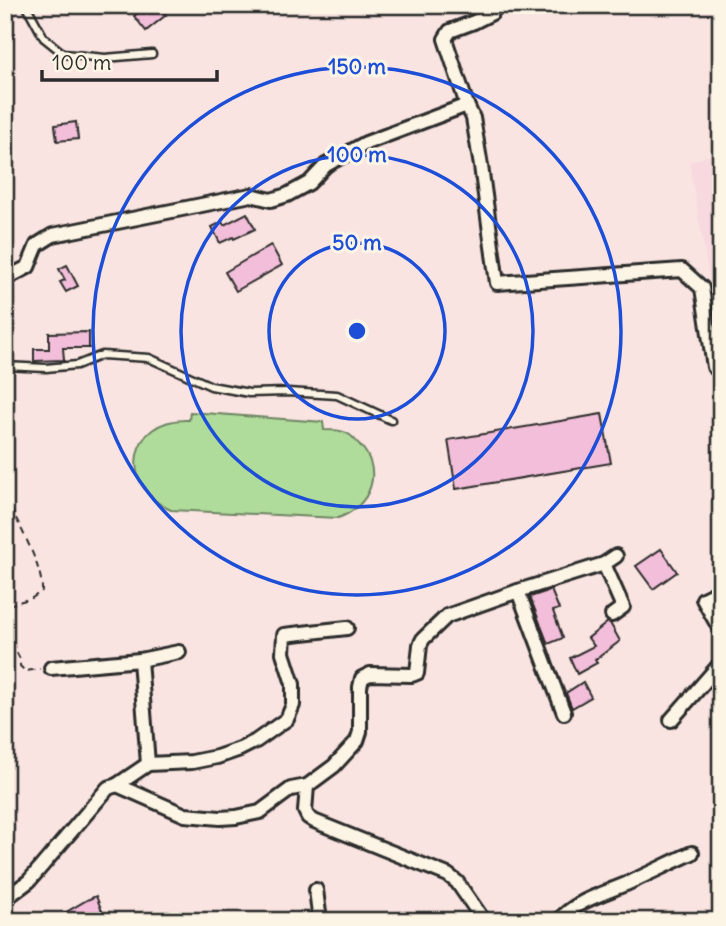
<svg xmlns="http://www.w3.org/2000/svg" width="726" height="926" viewBox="0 0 726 926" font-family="Delius,sans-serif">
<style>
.built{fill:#f7d9df}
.grass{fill:#b0dc9b;stroke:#6e8463;stroke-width:2}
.building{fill:#f3bed9;stroke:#2b2b2b;stroke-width:2}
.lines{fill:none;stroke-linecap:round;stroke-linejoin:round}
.service-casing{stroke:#2b2b2b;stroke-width:11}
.minor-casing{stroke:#2b2b2b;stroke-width:18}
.path{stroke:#2b2b2b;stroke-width:2;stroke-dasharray:7 5;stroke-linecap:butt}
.service{stroke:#fcf5e5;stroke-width:6}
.minor{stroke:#fcf5e5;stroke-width:12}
.ring{fill:none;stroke:#1d4ed8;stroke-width:3.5}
.centre{fill:#1d4ed8;stroke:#fcf5e5;stroke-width:3.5}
.ring-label{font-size:21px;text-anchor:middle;font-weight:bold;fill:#1d4ed8;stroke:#fcf5e5;stroke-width:6;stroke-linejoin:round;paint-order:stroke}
</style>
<rect width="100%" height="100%" fill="#f9e4e1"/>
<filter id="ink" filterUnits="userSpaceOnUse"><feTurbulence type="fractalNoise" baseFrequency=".0143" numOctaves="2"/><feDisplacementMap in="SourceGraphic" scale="14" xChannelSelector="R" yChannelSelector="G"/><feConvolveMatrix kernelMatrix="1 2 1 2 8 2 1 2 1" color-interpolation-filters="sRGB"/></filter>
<g filter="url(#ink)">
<polygon class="built" points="721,152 721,286 719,287 710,283 689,162"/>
<path class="grass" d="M190 412 323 422 324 430C329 430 335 430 340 431 347 432 354 438 358 443 385 469 371 507 338 518L171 510C118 488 127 417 189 420Z"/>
<g class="building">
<polygon points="148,5 158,5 166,15 146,31 134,16"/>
<polygon points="76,122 78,139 57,141 55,125"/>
<polygon points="247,213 255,229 234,239 233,237 220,243 212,227 222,222 224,225"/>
<polygon points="271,245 282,265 236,291 225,272"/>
<polygon points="67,265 78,286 66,292 60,282 65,280 59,269"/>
<polygon points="89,332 89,348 63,348 64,360 34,361 34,349 49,349 49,333"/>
<polygon points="602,414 611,463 456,489 448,440"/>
<polygon points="661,549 677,572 653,589 636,566"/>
<polygon points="551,590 559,609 553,611 563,638 548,644 530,597"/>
<polygon points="608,622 610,623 620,641 595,660 597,663 577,674 570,658 594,646 588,638"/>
<polygon points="583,682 591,697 572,708 566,693"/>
<polygon points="96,896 106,921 51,921 87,900"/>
</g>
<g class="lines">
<g class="service-casing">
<g id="service">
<polyline points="26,5 44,38 64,54 105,58 152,54"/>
<polyline points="5,366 46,368 77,365 102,355 149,358 211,386 249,393 287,392 337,395 391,420"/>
</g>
</g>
<g class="minor-casing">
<g id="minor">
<polyline points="467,105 473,118 481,166 497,283 682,270 702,288 714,367"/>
<polyline points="5,279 28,267 37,245 53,235 251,195 271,200 287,195 309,183 326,165 366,143 467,105 445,39 450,31 474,22 492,13 487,5"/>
<polyline points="604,564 623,607 612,615"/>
<polyline points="721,590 703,599 721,631"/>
<polyline points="518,591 604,564 616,556"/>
<polyline points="140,660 148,764"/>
<polyline points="51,668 140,660 179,652"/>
<polyline points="671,720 721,663"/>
<polyline points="117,785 185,815 220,818 236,817 260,812 291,789 307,786 334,766 357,741 360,732 360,687 362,678 370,674 412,675 417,673 420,645 423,639 447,616 518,591 564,713"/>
<polyline points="307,786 305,811 308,817 314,821 448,875 457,882 484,921"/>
<polyline points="316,890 320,921"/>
<polyline points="5,899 29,881 108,788 117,785 148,764 192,762 217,757 240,749 256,741 287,719 293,705 293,684 283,653 284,635 347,628"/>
<path d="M558 921C576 901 602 894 626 884 648 874 670 863 692 853"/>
</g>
</g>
<g class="path">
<polyline points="502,9 510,5"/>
<polyline points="713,286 721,285"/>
<polyline points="715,379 721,406"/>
<path d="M5 497C17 521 43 566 42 591L32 598 5 606"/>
<polyline points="5,649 17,653 20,659 20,666 25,671 40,669"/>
</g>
<use href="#service" class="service"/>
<use href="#minor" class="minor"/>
</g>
</g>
<g class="ring">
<circle cx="357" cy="331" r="88"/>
<circle cx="357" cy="331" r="176"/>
<circle cx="357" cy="331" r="264"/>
</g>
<circle cx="357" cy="331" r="10" class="centre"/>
<g class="ring-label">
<text x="357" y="74">150 m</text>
<text x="357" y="162">100 m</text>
<text x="357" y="250">50 m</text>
</g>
<rect width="726" height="926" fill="none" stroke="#fcf5e5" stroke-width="28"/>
<rect x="14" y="14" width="698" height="898" fill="none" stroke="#2b2b2b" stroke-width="2.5" filter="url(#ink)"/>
<path d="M42 70v10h175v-10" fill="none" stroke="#2b2b2b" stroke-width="3.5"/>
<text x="52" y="70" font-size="21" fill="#2b2b2b" stroke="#fcf5e5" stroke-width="5" paint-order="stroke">100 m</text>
</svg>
